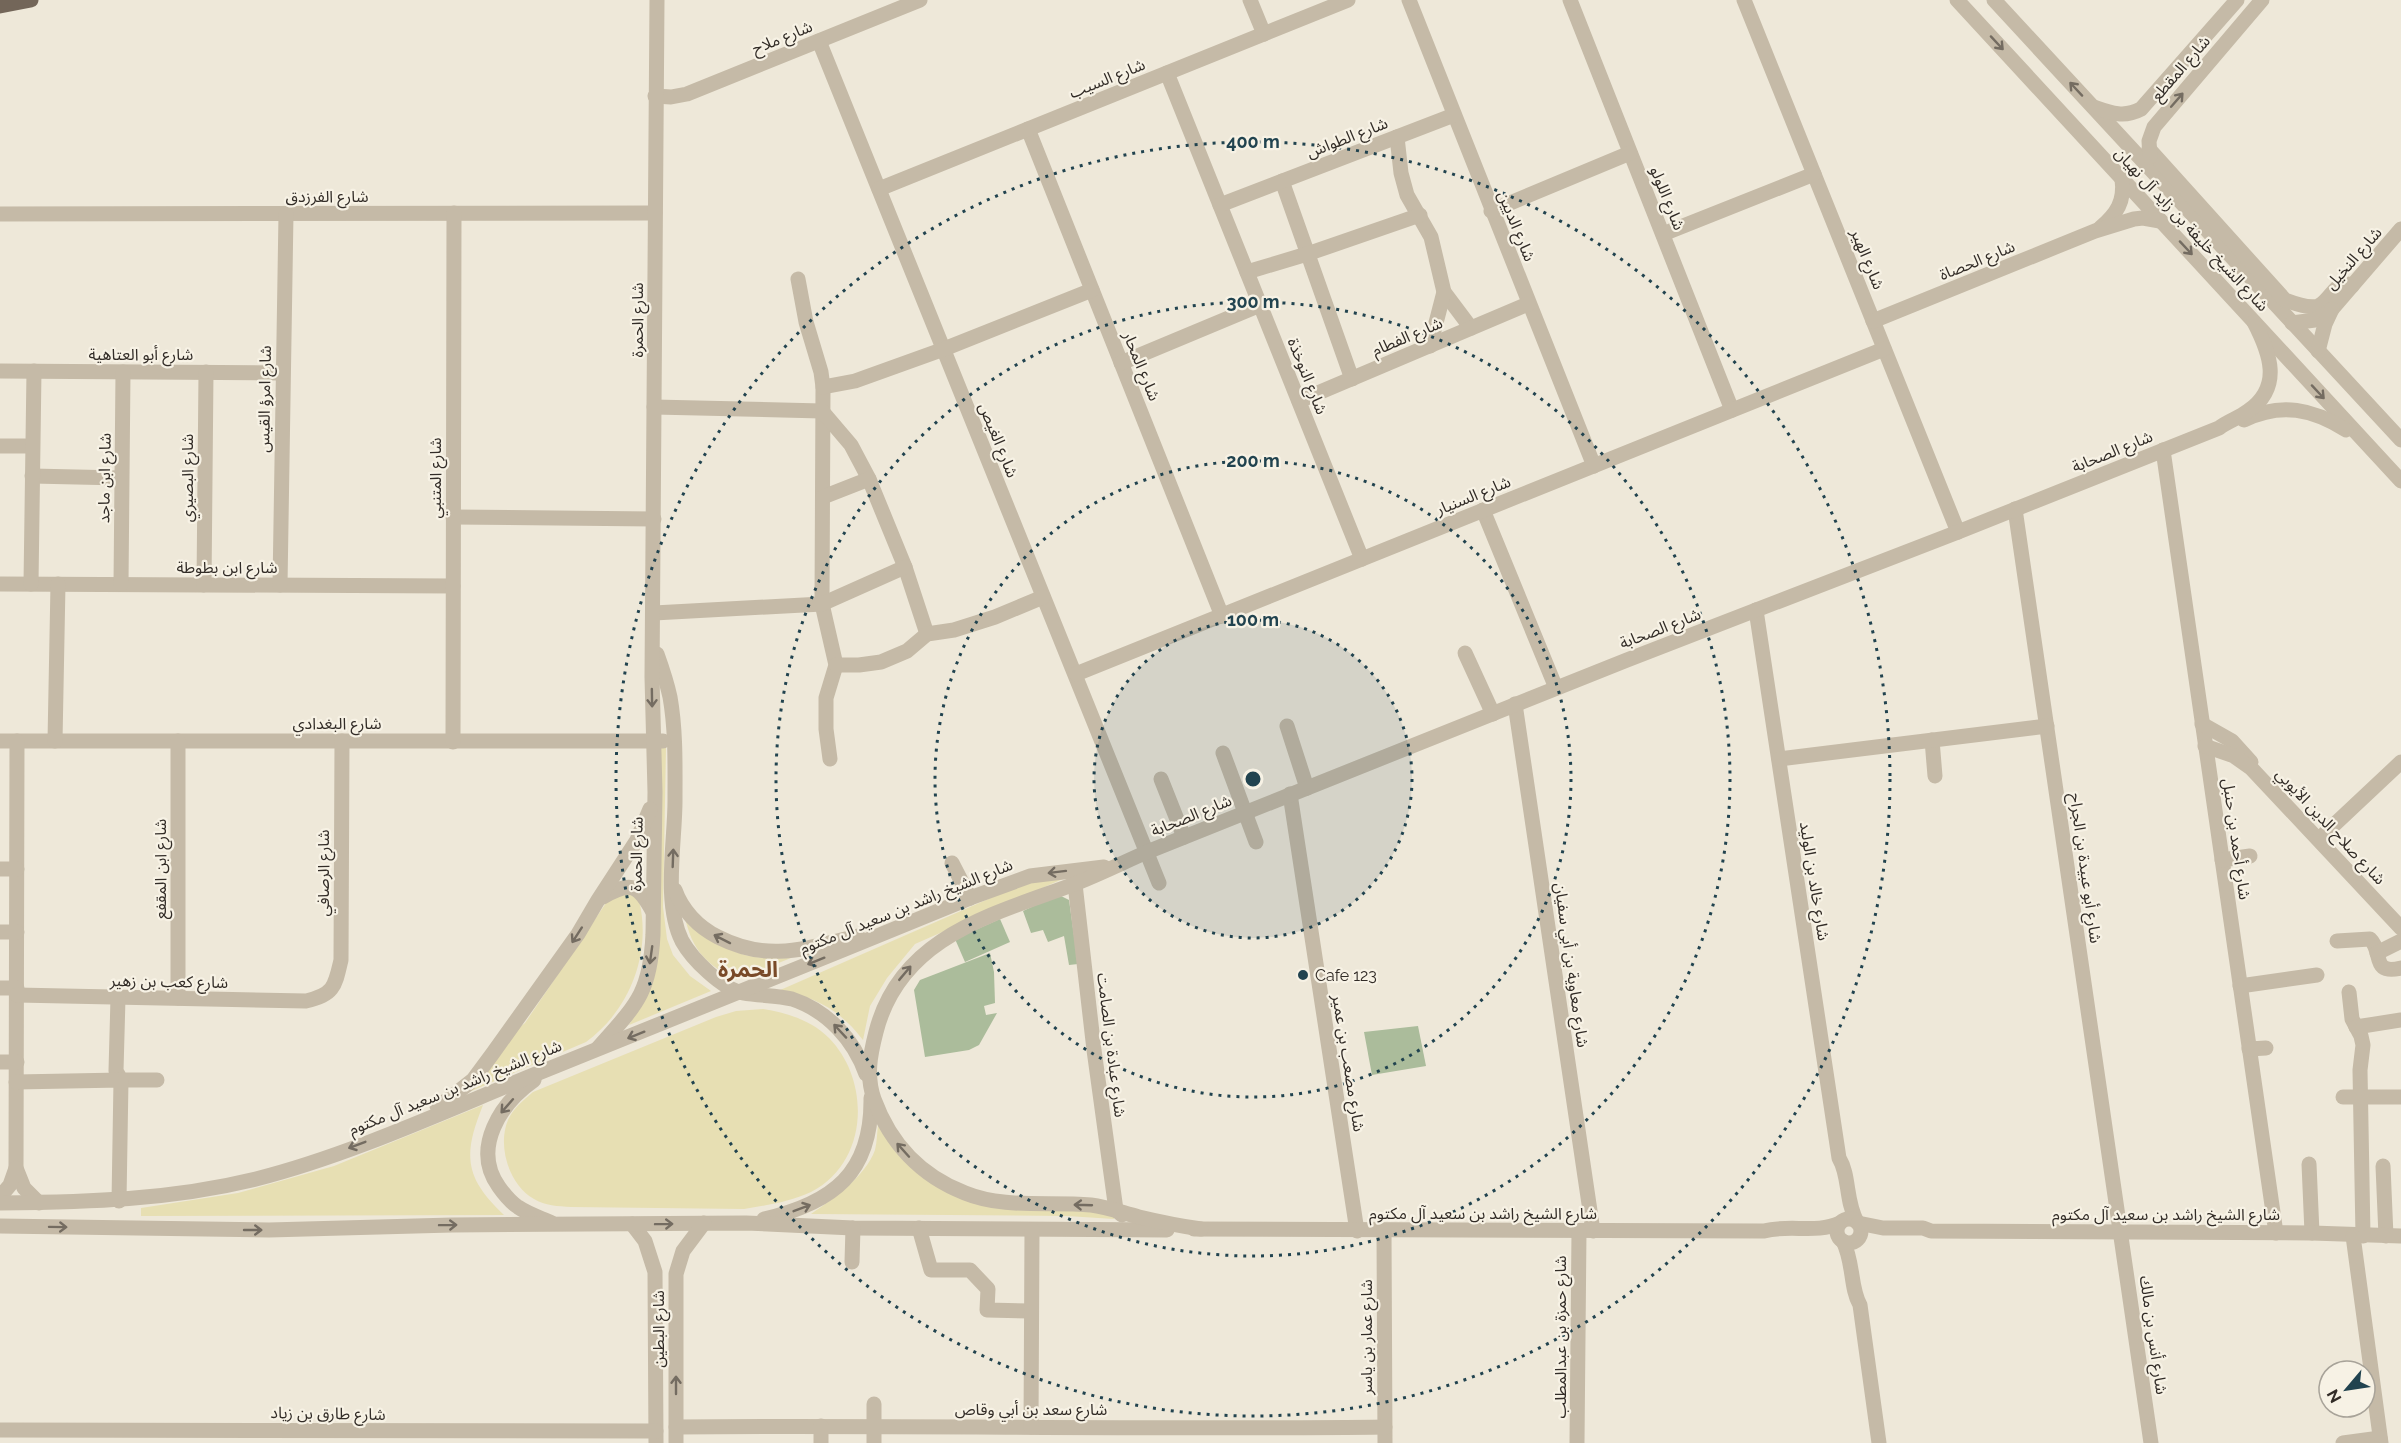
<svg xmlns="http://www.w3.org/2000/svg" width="2401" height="1443" viewBox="0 0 2401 1443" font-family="Raleway,'Noto Sans Arabic',sans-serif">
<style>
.green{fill:#abbc9b}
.sand{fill:#e7dfb3}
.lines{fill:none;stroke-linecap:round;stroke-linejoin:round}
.minor{stroke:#c5baa7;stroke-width:15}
.major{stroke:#736659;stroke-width:15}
.oneway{stroke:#746c61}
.ring{fill:none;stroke:#21434f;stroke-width:3;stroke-dasharray:3 6}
.poi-dot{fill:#21434f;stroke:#f7f2e5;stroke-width:2}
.labels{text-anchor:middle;stroke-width:4.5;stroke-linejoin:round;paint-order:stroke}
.street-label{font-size:16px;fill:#322c27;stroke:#f7f2e5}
.poi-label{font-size:16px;fill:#322c27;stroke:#f7f2e5;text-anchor:start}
.district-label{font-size:22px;font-weight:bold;fill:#794a28;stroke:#f7f2e5}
.centre{fill:#21434f;stroke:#f7f2e5;stroke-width:3}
.ring-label{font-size:18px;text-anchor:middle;font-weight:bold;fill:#21434f;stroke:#f7f2e5;stroke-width:4.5;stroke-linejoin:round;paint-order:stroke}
</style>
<rect width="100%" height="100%" fill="#eee8d9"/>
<g class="green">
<polygon points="1061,896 1069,900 1078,964 1069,965 1064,936 1048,942 1043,930 1031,933 1023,911 1053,897"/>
<polygon points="1000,919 1010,942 965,962 955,939"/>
<polygon points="990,953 994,972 995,1003 984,1006 986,1015 997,1013 979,1045 969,1050 925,1057 914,990 920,980"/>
<polygon points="1418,1026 1426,1066 1372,1075 1364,1032"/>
</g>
<g class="sand">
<polygon points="658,748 666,748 663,907 667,939 673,955 690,976 711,991 629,1025 641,1005"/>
<path d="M1065 878 915 944 887 978 870 1006 863 1040C840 1010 815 996 778 991L1032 880Z"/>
<path d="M625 890 639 900C652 953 630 1010 586 1042L469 1092 511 1034 525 1023 606 903Z"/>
<path d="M683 909C723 949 732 960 791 958L735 980C701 960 691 948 683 909Z"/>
<path d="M763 1009C787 1013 811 1020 829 1038 871 1081 869 1162 811 1192 790 1202 767 1205 744 1209L571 1207C558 1206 545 1206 534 1199 509 1185 497 1146 508 1120 513 1108 524 1100 533 1092L716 1017 736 1011Z"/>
<path d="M483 1105C463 1155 464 1177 504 1215L141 1216V1208L238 1193 334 1166Z"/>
<path d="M878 1125 900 1157 954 1193 1114 1211V1219L1067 1216 811 1214C833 1199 866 1176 875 1150 877 1142 877 1133 878 1125Z"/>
</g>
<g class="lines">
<g class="minor">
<polyline points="1250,0 1264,34"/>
<polyline points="1409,0 1594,466"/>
<polyline points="1570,0 1732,410"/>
<polyline points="1744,0 1958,532"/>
<polyline points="1957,0 2401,481"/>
<polyline points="1994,0 2401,440"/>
<polyline points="819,41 1159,883"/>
<polyline points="1167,73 1362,559"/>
<polyline points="655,96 671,97 687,94 920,0"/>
<path d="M2094 107C2111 113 2124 118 2141 109L2237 0"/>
<polyline points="1028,129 1222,616"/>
<polyline points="1397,137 1401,173 1407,195 1431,237 1444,292 1471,328"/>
<path d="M2149 149 2285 300C2293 303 2309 309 2318 306 2331 301 2337 276 2352 286"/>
<polyline points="2150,157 2149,141 2154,127 2262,0"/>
<polyline points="1282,181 1352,379"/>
<polyline points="879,189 1348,0"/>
<polyline points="1220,205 1454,115"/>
<polyline points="1491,211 1630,153"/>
<polyline points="0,214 655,213"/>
<path d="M2100 228C2117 214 2125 201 2122 179"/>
<polyline points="1663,234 1814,174"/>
<polyline points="1247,272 1307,254 1420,215"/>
<polyline points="798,279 806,322 821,372 823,387 822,604 836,665 826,698 826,729 830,759"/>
<polyline points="1873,321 2095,231 2134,219 2143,218 2160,221"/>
<polyline points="2292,323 2315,320 2332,309 2401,229"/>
<polyline points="1430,346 1444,292"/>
<polyline points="2318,351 2325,324 2332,309"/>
<polyline points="1121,363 1260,305"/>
<polyline points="0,371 282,373"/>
<polyline points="823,387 855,381 944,349 1092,290"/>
<polyline points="1299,401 1528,304"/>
<polyline points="654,407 822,411 851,445 869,479 905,567 927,634"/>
<path d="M2244 420C2281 402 2313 409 2346 430"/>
<polyline points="0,446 32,446"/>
<polyline points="2163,450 2276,1233"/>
<polyline points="32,476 121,478"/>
<polyline points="823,497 869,479"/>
<polyline points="2015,509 2151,1443"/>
<polyline points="1483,510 1556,688"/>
<polyline points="453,517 654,519"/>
<polyline points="0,584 453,586"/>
<polyline points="31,584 34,371"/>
<polyline points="121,584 123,372"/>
<polyline points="204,585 206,372"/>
<polyline points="280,585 286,214"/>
<path d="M1756 610 1839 1158C1850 1176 1845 1200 1857 1222"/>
<polyline points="654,613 822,604 905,567"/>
<polyline points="1465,653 1493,714"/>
<path d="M657 654C662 668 667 683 670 697 676 731 675 767 675 801 675 842 663 903 682 941 692 959 722 989 743 993 759 996 777 995 792 999 828 1011 854 1040 866 1074"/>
<polyline points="836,665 859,665 881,662 907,651 927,634 954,630 995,617 1043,597"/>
<polyline points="1076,674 1884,349"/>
<polyline points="1515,704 1593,1231"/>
<polyline points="2202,724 2232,741 2251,762"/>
<polyline points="1287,726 1307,788"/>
<polyline points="1932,740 1935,776"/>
<polyline points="0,741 663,741"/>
<polyline points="17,741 16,1168 24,1188 39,1203"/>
<polyline points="55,741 58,584"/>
<polyline points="453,742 454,213"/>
<polyline points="2205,746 2234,756 2251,768 2401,928"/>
<polyline points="1223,753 1256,842"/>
<polyline points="1779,759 2047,726"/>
<polyline points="1161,779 1184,837"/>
<polyline points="1290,794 1357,1231"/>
<polyline points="2319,839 2401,762"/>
<polyline points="2222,860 2250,856"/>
<polyline points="952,863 970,898"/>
<polyline points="0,869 17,869"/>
<polyline points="1075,884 1094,1050 1116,1210 1122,1215"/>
<path d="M675 890C682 910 698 927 718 937 769 963 806 948 858 936"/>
<path d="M603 897C631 881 638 884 653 912"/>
<polyline points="0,932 17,932"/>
<path d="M2337 941 2370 939C2384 952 2370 975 2401 968"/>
<polyline points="2377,953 2401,941"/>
<polyline points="2240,986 2317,975"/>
<polyline points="0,988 17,988"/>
<polyline points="2349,992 2352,1019 2361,1036 2363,1045 2360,1070 2363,1236"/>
<path d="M17 995 306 1001C334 995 335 986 341 960L342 741"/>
<polyline points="118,998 116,1071 121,1080 157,1080"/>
<polyline points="178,998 178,741"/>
<polyline points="2356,1027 2401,1020"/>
<path d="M598 1048C636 1005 650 994 653 935L655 792 652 677 657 0"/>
<polyline points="2249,1049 2266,1048"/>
<polyline points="0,1062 17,1062"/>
<path d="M534 1080C501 1103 471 1148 499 1187 504 1194 510 1202 518 1207 528 1214 541 1218 552 1223"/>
<polyline points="16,1082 121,1080 119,1201"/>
<polyline points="2343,1097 2401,1097"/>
<polyline points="437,1106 449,1099 473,1080 493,1053 578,934 598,900 637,840 650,809"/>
<polyline points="2309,1164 2312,1233"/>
<polyline points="2383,1166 2386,1236"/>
<polyline points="0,1197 10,1185 16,1168"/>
<path d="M0 1203C88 1202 170 1200 256 1179 347 1156 443 1112 531 1076 678 1017 824 958 970 898L1030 876 1104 867"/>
<circle cx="1849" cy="1231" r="12"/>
<path d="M764 1219C833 1203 872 1173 871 1098"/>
<polyline points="1858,1223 1883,1228 1923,1228 1931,1231 2312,1233 2401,1236"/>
<polyline points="632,1224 645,1241 655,1272 656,1443"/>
<polyline points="0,1226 269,1230 452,1225 746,1223 853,1228 1167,1230"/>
<polyline points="919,1228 931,1270 970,1270 988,1289 987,1310 1031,1311"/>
<path d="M1194 1229 1764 1231C1790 1224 1816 1234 1840 1223"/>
<path d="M1201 1229C1180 1226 1160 1222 1139 1217 1123 1213 1108 1207 1091 1205 1049 1201 1004 1209 965 1193 921 1176 890 1143 874 1099 866 1076 870 1055 876 1032 900 937 991 915 1072 885 1098 875 1122 863 1147 852L1627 660 1958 532 2219 428C2228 421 2239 418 2248 411 2283 387 2270 353 2254 322"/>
<polyline points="1384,1231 1385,1443"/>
<polyline points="2353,1236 2381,1443"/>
<path d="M1843 1241C1854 1263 1850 1288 1860 1305L1879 1443"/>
<polyline points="852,1262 853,1228"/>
<path d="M676 1427C912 1425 1149 1430 1385 1427"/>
<polyline points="1031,1427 1032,1230"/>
<polyline points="0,1430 656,1431"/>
<polyline points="676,1443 676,1274 683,1251 704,1223"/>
<polyline points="821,1443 821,1426"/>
<polyline points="874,1443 874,1404"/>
<polyline points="1577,1443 1579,1231"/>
<polyline points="2343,1443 2380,1438"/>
</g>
<polyline class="major" points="0,6 31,0"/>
</g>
<defs><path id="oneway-shaft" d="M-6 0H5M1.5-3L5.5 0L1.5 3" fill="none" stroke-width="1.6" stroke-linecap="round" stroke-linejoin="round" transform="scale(1.5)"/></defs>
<g class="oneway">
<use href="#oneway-shaft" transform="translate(1997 43) rotate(47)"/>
<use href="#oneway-shaft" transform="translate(2076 89) rotate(-133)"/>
<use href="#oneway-shaft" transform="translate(2177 100) rotate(-49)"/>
<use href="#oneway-shaft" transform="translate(2186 248) rotate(47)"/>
<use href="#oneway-shaft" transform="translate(2318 392) rotate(47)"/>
<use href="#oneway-shaft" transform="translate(652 698) rotate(89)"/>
<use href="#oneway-shaft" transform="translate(673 858) rotate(-88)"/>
<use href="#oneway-shaft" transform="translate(1057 872) rotate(173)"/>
<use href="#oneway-shaft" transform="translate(577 935) rotate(123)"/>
<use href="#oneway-shaft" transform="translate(722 939) rotate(-153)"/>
<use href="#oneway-shaft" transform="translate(651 955) rotate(98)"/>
<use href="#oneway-shaft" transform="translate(816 961) rotate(158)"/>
<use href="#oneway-shaft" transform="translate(905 973) rotate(-50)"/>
<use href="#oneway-shaft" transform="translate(840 1031) rotate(-133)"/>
<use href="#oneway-shaft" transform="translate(636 1035) rotate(158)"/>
<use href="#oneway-shaft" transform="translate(507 1106) rotate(131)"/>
<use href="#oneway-shaft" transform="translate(357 1145) rotate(159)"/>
<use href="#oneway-shaft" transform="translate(903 1150) rotate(-132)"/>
<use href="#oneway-shaft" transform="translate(1083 1205) rotate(-178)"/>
<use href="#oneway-shaft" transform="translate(802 1208) rotate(-21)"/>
<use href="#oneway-shaft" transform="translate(664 1224) rotate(-1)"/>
<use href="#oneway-shaft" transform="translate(448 1225) rotate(-1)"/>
<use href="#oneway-shaft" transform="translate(58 1227) rotate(1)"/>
<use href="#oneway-shaft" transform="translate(253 1230)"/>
<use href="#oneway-shaft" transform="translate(676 1385) rotate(-90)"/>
</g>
<circle cx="1253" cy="779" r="159" fill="#21434f" fill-opacity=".12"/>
<g class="ring">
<circle cx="1253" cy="779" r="159"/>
<circle cx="1253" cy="779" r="318"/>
<circle cx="1253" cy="779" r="477"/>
<circle cx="1253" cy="779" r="637"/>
</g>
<circle class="poi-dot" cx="1303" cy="975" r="6"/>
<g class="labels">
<g class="street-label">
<text transform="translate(782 37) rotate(-22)" y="6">شارع ملاح</text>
<text transform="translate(2180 68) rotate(-49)" y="6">شارع المقطع</text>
<text transform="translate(1107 78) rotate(-22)" y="6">شارع السيب</text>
<text transform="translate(1347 137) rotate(-21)" y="6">شارع الطواش</text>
<text x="327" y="202">شارع الفرزدق</text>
<text transform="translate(1668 198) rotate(68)" y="6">شارع اللولو</text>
<text transform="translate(1517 226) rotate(68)" y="6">شارع الديين</text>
<text transform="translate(2192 229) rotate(47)" y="6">شارع الشيخ خليفة بن زايد آل نهيان</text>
<text transform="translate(2353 258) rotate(-49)" y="6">شارع النخيل</text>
<text transform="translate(1868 259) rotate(68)" y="6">شارع الهير</text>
<text transform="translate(1977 260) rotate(-22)" y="6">شارع الحصاة</text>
<text transform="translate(637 320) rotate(-90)" y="6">شارع الحمرة</text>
<text transform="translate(1407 336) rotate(-23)" y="6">شارع الفطام</text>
<text x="141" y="360">شارع أبو العتاهية</text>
<text transform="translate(1142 366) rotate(68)" y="6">شارع المحار</text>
<text transform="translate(1308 376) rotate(68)" y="6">شارع النوخذة</text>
<text transform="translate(264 399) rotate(-89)" y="6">شارع امرؤ القيس</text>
<text transform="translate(999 440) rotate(68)" y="6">شارع الغيص</text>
<text transform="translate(2112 451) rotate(-22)" y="6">شارع الصحابة</text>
<text transform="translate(104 478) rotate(-89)" y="6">شارع ابن ماجد</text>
<text transform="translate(187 478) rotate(-90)" y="6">شارع البصيري</text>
<text transform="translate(435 478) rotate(-90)" y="6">شارع المتنبي</text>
<text transform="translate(1473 495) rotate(-22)" y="6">شارع السنيار</text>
<text x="227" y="573">شارع ابن بطوطة</text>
<text transform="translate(1660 628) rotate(-21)" y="6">شارع الصحابة</text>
<text x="337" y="729">شارع البغدادي</text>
<text transform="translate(1191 815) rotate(-22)" y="6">شارع الصحابة</text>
<text transform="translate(2331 826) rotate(47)" y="6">شارع صلاح الدين الأيوبي</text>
<text transform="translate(2237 839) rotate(82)" y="6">شارع أحمد بن حنبل</text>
<text transform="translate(636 854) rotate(-89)" y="6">شارع الحمرة</text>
<text transform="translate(2086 868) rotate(82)" y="6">شارع أبو عبيدة بن الجراح</text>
<text transform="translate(160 869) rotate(-90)" y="6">شارع ابن المقفع</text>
<text transform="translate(323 873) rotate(-90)" y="6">شارع الرصافي</text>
<text transform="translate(1815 881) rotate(81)" y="6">شارع خالد بن الوليد</text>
<text transform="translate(906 906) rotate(-22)" y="6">شارع الشيخ راشد بن سعيد آل مكتوم</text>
<text transform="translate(1572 965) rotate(82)" y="6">شارع معاوية بن أبي سفيان</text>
<text transform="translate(169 981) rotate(1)" y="6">شارع كعب بن زهير</text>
<text transform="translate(1112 1045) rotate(83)" y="6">شارع عبادة بن الصامت</text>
<text transform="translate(1349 1063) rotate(81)" y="6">شارع مصعب بن عمير</text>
<text transform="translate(455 1087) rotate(-22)" y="6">شارع الشيخ راشد بن سعيد آل مكتوم</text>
<text x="1483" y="1219">شارع الشيخ راشد بن سعيد آل مكتوم</text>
<text x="2166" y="1220">شارع الشيخ راشد بن سعيد آل مكتوم</text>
<text transform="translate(658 1329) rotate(-90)" y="6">شارع البطين</text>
<text transform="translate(2154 1335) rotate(82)" y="6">شارع أنس بن مالك</text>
<text transform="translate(1366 1337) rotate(-90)" y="6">شارع عمار بن ياسر</text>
<text transform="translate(1560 1337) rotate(-90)" y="6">شارع حمزة بن عبدالمطلب</text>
<text x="1031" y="1415">شارع سعد بن أبي وقاص</text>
<text transform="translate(328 1413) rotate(1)" y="6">شارع طارق بن زياد</text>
</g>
<g class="poi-label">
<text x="1315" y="981">Cafe 123</text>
</g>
<g class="district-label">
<text x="748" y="977">الحمرة</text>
</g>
</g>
<circle cx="1253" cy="779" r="9" class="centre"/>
<g class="ring-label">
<text x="1253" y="148">400 m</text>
<text x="1253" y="308">300 m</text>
<text x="1253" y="467">200 m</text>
<text x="1253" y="626">100 m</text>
</g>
<g transform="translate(2347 1389) rotate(241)"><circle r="28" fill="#f7f2e5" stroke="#a8a399" stroke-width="1.5"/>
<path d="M0-4.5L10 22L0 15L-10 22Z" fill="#21434f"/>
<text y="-9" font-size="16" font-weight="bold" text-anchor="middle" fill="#322c27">N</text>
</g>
</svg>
